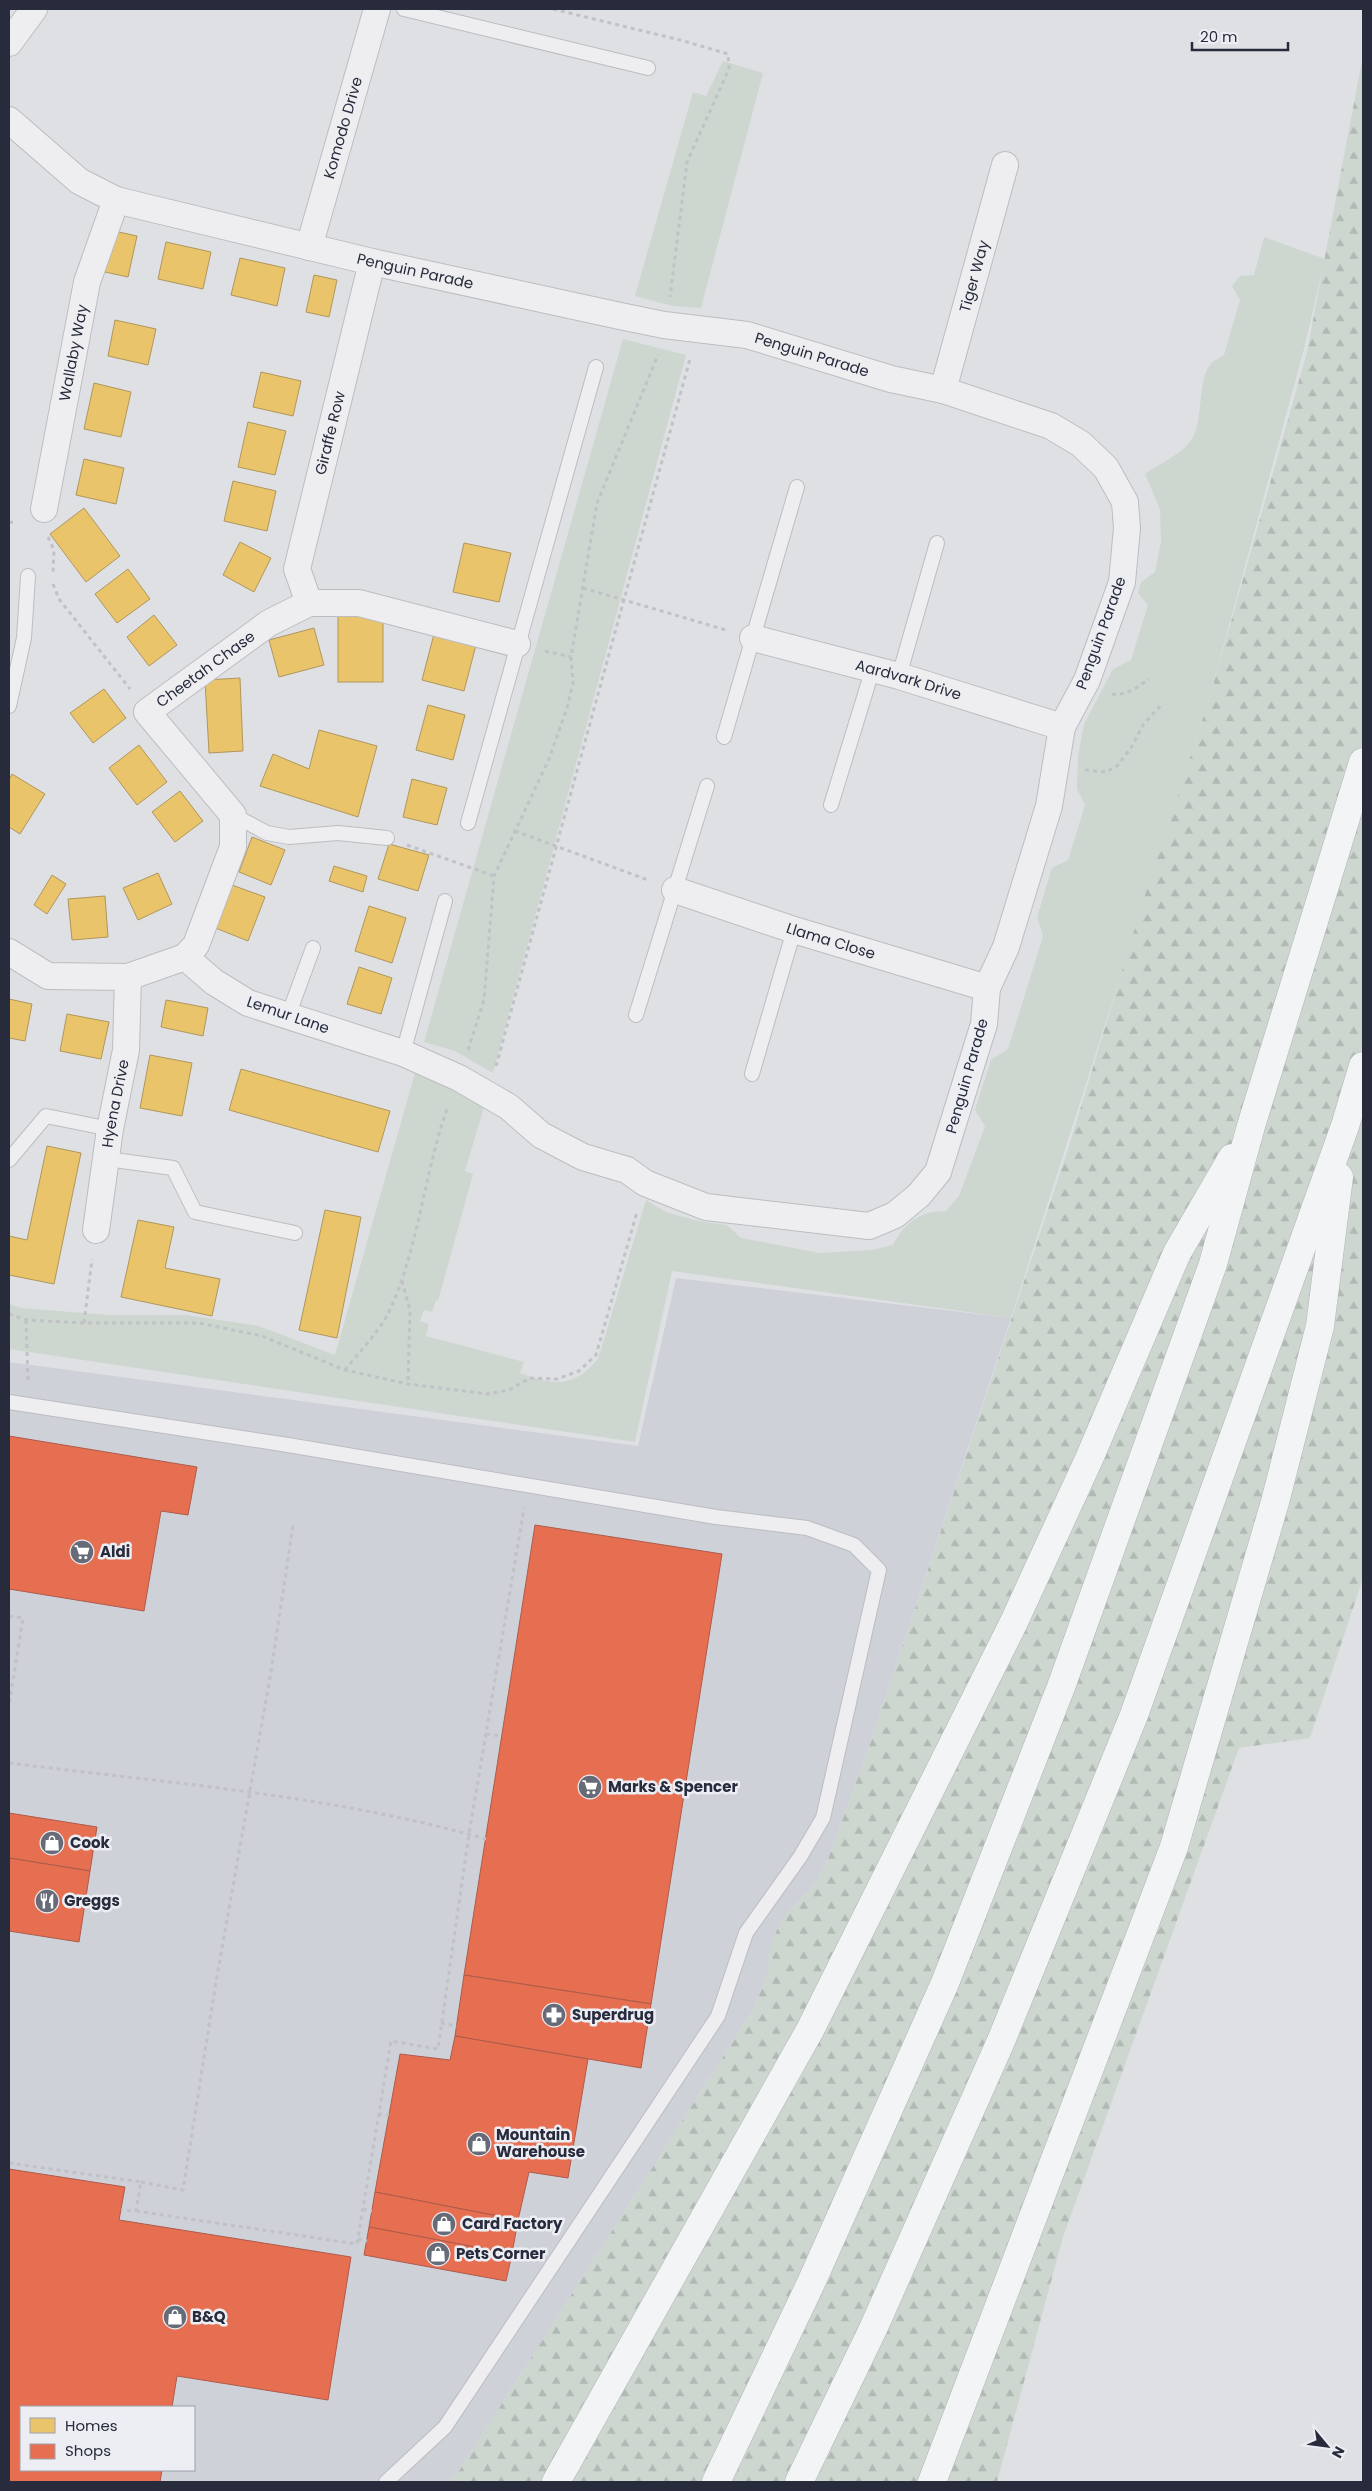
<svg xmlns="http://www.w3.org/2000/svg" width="1372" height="2491" viewBox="0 0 1372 2491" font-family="Poppins,sans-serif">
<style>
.built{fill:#cfd1d8;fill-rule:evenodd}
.green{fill:#cdd7cf}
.forest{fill:url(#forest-firs)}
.homes{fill:#e9c46a;stroke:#af965c}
.shops{fill:#e76f51;stroke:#ad5b4b}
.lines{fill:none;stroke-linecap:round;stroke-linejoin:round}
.service-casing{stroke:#bcbdc1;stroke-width:16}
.minor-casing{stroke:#bcbdc1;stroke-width:28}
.trunk-casing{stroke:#b1b3b9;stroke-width:29}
.path{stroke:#c1c1c7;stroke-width:3;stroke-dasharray:4 4;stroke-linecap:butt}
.service{stroke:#eeeef1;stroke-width:14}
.minor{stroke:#eeeef1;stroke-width:26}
.trunk{stroke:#f3f4f5;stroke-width:28}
.labels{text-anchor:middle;stroke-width:5;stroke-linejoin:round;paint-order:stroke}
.street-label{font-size:15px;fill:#272b3c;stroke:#eceef4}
.poi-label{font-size:15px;font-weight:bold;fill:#272b3c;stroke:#eceef4;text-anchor:start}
</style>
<defs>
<pattern id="forest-firs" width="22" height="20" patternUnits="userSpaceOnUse" patternTransform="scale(1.25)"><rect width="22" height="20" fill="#cdd7cf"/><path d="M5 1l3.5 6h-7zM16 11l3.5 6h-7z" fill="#b0b9b3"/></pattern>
</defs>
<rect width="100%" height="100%" fill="#dfe0e4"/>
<path class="built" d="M676 1278 1011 1318 868 1750 827 1862 814 1885 786 1915 770 1952 768 1973 753 2010 459 2471 447 2482H9V1362L638 1446ZM21 2407H194V2470H21Z"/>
<g class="green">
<polygon points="723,61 763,73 701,308 673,306 635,296 693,92 706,96"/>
<path d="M1264 237 1325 259 1304 349 1208 703 1011 1318 672 1271 635 1442 9 1349V1304L21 1308 108 1315H187L259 1326 335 1355 415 1073 448 1083 484 1107 465 1171 473 1174 438 1301 436 1300 432 1312 424 1310 420 1321 429 1324 426 1336 524 1362 520 1373C554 1385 572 1389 598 1359L646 1200 666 1212 698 1221 727 1225 741 1238 820 1253 872 1250 893 1245C905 1222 920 1211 946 1211L959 1196 985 1126 975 1110 991 1060 1008 1049 1043 936 1037 917 1052 868 1068 860 1085 805 1077 789 1078 756 1084 724 1113 669 1131 660 1148 605 1138 593 1141 582 1155 572 1161 542 1160 509 1145 474C1159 464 1182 454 1192 439 1204 420 1197 378 1211 364 1214 360 1220 358 1224 355L1240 300 1232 286 1240 276 1254 275Z"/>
<polygon points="623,339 686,355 493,1073 455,1051 424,1042"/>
</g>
<polygon class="forest" points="1363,55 1363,1578 1310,1738 1239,1748 1063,2237 997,2482 447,2482 459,2471 753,2010 768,1973 770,1952 776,1932 786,1915 814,1885 827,1862 868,1750 1069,1146 1146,892 1208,703 1307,352"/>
<g class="homes">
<polygon points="114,231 137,236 128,277 105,272"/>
<polygon points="166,242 211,252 203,289 158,279"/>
<polygon points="240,258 285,268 277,306 231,295"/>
<polygon points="314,275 337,280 329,317 306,312"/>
<polygon points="115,320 156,329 148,365 108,356"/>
<polygon points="261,372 301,381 293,416 253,407"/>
<polygon points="94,383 131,392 121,437 84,429"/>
<polygon points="248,422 286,431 275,475 238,467"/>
<polygon points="84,459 124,468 116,504 76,495"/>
<polygon points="233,481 276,491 267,531 224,521"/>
<polygon points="84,508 120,556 86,582 50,534"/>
<polygon points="240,542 271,558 254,592 223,575"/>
<polygon points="464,543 511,553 499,602 453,592"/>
<polygon points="128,569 150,599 117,623 95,594"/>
<polygon points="154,615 177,645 149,666 127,637"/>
<rect x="338" y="616" width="45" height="66"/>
<polygon points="314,628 324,665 279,677 269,640"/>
<polygon points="434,634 476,645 464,691 422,680"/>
<polygon points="240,678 243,751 209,753 205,680"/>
<polygon points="104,689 126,718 93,743 70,713"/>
<polygon points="428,705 465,715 453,760 416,750"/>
<polygon points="319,730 377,746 358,817 260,786 273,754 309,769"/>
<polygon points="139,745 167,782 137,805 109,768"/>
<polygon points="12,774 45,794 20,834 9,827 9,780"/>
<polygon points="412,779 447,788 437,825 403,817"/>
<polygon points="180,791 203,821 175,842 152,812"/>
<polygon points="252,837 285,850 271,885 239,872"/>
<polygon points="389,844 429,855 418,891 378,879"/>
<polygon points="334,866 367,876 363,892 329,881"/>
<polygon points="158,873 172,904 138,920 123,888"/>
<polygon points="52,875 66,884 47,914 34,905"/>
<polygon points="229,884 265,897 248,941 213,927"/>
<polygon points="105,896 108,937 72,940 68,899"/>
<polygon points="369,906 406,918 392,963 355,951"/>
<polygon points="359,967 392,978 381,1014 347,1004"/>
<polygon points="9,999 32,1004 25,1041 9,1038"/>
<polygon points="166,1000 208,1008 203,1036 161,1027"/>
<polygon points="67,1014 109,1022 101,1059 60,1051"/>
<polygon points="150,1055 192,1063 182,1116 140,1108"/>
<polygon points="241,1069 390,1111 378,1152 229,1110"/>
<polygon points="47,1146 81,1153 54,1284 9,1275 9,1236 27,1240"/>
<polygon points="325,1210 361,1217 337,1338 299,1330"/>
<polygon points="138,1220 174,1227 165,1268 220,1279 212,1316 121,1297"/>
</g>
<g class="shops">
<polygon points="9,1436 197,1467 188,1515 161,1511 144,1611 9,1589"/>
<polygon points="535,1525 722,1554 651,2004 464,1975"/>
<polygon points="9,1813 97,1827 90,1871 9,1858"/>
<polygon points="9,1858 90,1871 79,1942 9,1931"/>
<polygon points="464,1975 651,2004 641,2068 455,2036"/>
<polygon points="455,2036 588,2059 568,2178 529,2172 518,2220 375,2192 400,2054 450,2060"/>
<polygon points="9,2169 125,2187 119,2220 351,2257 328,2400 177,2376 172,2407 21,2407 21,2470 162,2470 160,2482 9,2482"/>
<polygon points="375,2192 518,2220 512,2254 369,2227"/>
<polygon points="369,2227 512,2254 506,2281 364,2255"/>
</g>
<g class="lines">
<g class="service-casing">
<g id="service">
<polyline points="404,9 648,68"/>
<polyline points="899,676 937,543"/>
<polyline points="9,706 24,638 28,576"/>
<polyline points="724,737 797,487"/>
<polyline points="831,805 873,668"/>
<polyline points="233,815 267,833 289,837 338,833 387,838"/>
<polyline points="468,823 596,367"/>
<polyline points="636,1015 707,786"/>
<polyline points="288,1016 313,948"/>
<polyline points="403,1053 445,901"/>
<polyline points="752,1074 794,930"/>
<polyline points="107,1159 173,1168 195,1212 295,1233"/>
<polyline points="9,1160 46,1116 110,1129"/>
<polyline points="9,1402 288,1445 716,1517 807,1528 854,1545 879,1570 823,1818 800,1857 746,1933 718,2016 445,2427 386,2482"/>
</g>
</g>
<g class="minor-casing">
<g id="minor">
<polyline points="9,43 34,9"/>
<path id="s1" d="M9 120 79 181 116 200 372 262 620 316 664 325 747 335 891 379 943 390 1051 426 1081 444 1106 468 1125 502 1127 528 1122 582 1087 680 1062 727 1049 806 1006 947 987 988 984 1024 938 1172 919 1195 895 1215 869 1226 706 1207 645 1183 627 1170 583 1157 541 1135 509 1107 459 1078 403 1053 248 1003 214 982 185 957"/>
<path id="s2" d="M309 247 377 9"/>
<path id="s3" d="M943 390 1005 165"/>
<path id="s4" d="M44 509 87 282 116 200"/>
<path id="s5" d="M309 603 297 569 372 262"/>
<path id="s6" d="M753 638 899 676 1062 727"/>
<path id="s7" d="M675 890 794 930 987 988"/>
<path id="s8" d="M9 952 48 976 128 977 185 957 196 945 233 847V815L147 712 269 623 309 603H359L517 644"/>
<path id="s9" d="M96 1230 110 1129 126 1050 128 977"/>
</g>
</g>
<g class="trunk-casing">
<g id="trunk">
<polyline points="556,2482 810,2030 1013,1624 1089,1459 1177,1253 1232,1158"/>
<polyline points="716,2482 811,2283 945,1983 1061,1687 1213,1264 1251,1126 1363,762"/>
<polyline points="799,2482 873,2329 1001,2041 1134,1715 1345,1126 1363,1066"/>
<polyline points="932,2482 1174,1847 1275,1502 1320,1326 1339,1177"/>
</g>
</g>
<g class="path">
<polyline points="553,9 684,41 728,54 729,69 687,162 670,297"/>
<polyline points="9,522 17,523"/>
<polyline points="48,537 54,550 53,573"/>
<polyline points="53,584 59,599 130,689"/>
<polyline points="583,588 726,630"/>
<polyline points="545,651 571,657"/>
<path d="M1112 694C1125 697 1139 686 1149 679"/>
<polyline points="1085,770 1106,772 1117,766 1131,748 1143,725 1161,705"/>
<polyline points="515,831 648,880"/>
<polyline points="407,845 494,876"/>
<polyline points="468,1050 484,1000 494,876 549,759 567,708 573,683 571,657 597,503 658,355"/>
<polyline points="496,1066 690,359"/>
<polyline points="402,1281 410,1310 408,1383"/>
<polyline points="9,1314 26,1320 84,1323 199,1323 262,1336 345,1370 408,1384 487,1394 509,1390 530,1378 557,1379 579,1371 596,1355 637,1212"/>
<polyline points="26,1320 28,1382"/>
<polyline points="84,1323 92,1259"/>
<path d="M345 1370C359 1352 379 1332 389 1312 419 1247 424 1173 448 1106"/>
<polyline points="9,1616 23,1618 9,1706"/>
<polyline points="486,1734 502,1736"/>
<path d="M9 1763C168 1783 331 1795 486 1839"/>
<polyline points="441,2023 457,2026"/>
<polyline points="378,2114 389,2115"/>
<polyline points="9,2163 141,2182 136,2211 121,2210"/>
<polyline points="141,2182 183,2190 216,1982 271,1672 293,1525"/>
<polyline points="363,2209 372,2211"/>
<polyline points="136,2211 357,2244 391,2041 438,2049 469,1834 524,1508"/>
<polyline points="358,2239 367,2241"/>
</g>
<use href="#service" class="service"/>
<use href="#minor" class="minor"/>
<use href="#trunk" class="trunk"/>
</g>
<defs>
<g id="supermarket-disc" transform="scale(1.25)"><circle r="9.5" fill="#676a77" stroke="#eceef4"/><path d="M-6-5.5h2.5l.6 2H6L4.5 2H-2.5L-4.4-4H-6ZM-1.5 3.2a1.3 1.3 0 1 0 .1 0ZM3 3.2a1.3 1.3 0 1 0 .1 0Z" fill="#fff"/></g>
<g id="shop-disc" transform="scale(1.25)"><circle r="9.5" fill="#676a77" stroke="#eceef4"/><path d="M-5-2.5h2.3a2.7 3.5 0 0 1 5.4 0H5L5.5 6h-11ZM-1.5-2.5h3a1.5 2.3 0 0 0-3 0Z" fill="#fff"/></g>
<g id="restaurant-disc" transform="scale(1.25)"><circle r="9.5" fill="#676a77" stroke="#eceef4"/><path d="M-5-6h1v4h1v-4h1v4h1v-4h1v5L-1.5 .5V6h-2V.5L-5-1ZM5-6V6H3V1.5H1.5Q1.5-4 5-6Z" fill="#fff"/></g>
<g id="pharmacy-disc" transform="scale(1.25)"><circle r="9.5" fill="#676a77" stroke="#eceef4"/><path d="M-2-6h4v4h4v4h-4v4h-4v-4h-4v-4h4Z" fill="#fff"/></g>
</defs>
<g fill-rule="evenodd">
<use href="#supermarket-disc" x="82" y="1552"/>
<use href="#supermarket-disc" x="590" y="1787"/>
<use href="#shop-disc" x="52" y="1843"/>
<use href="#restaurant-disc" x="47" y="1901"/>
<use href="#pharmacy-disc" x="554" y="2015"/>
<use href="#shop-disc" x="479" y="2144"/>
<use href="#shop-disc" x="444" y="2224"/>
<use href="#shop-disc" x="438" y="2254"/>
<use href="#shop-disc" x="175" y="2317"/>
</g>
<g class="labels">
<g class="street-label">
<text dy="5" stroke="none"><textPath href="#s2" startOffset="124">Komodo Drive</textPath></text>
<text dy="5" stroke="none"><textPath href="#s1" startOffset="442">Penguin Parade</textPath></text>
<text dy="5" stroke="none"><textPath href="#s3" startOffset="118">Tiger Way</textPath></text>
<text dy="5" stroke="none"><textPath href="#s4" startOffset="159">Wallaby Way</textPath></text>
<text dy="5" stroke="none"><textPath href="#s1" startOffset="848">Penguin Parade</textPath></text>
<text dy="5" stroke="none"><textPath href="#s5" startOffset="176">Giraffe Row</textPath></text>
<text transform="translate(1101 633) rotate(-70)" y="5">Penguin Parade</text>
<text dy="5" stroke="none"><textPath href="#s8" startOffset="546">Cheetah Chase</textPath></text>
<text dy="5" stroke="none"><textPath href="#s6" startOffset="161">Aardvark Drive</textPath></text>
<text dy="5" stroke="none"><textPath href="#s7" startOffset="164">Llama Close</textPath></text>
<text transform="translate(288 1015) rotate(19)" y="5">Lemur Lane</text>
<text transform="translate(967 1076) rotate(-74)" y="5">Penguin Parade</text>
<text dy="5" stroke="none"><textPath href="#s9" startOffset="128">Hyena Drive</textPath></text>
</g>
<g class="poi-label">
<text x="100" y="1557">Aldi</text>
<text x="608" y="1792">Marks &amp; Spencer</text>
<text x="70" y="1848">Cook</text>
<text x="64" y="1906">Greggs</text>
<text x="572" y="2020">Superdrug</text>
<text x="496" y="2140">Mountain<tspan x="496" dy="17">Warehouse</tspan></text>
<text x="462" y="2229">Card Factory</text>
<text x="456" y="2259">Pets Corner</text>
<text x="192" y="2322">B&amp;Q</text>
</g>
</g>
<rect width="1372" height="2491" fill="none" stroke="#272b3c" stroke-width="20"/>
<rect x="20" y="2406" width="175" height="65" fill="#eceef4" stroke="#9da0aa"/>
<rect x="30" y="2418" width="25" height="15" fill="#e9c46a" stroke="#9da0aa"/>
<text x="65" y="2431" font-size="15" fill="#272b3c">Homes</text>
<rect x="30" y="2444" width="25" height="15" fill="#e76f51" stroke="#9da0aa"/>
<text x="65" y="2456" font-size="15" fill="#272b3c">Shops</text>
<g transform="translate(1327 2446) rotate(119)" stroke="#eceef4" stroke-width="4" paint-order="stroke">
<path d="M0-4L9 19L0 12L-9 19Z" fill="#272b3c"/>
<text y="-8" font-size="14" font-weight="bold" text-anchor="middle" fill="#272b3c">N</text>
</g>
<path d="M1192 42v8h96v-8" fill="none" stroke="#272b3c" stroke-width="2.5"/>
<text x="1200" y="42" font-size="15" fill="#272b3c" stroke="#eceef4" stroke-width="4" paint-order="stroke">20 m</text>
</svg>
